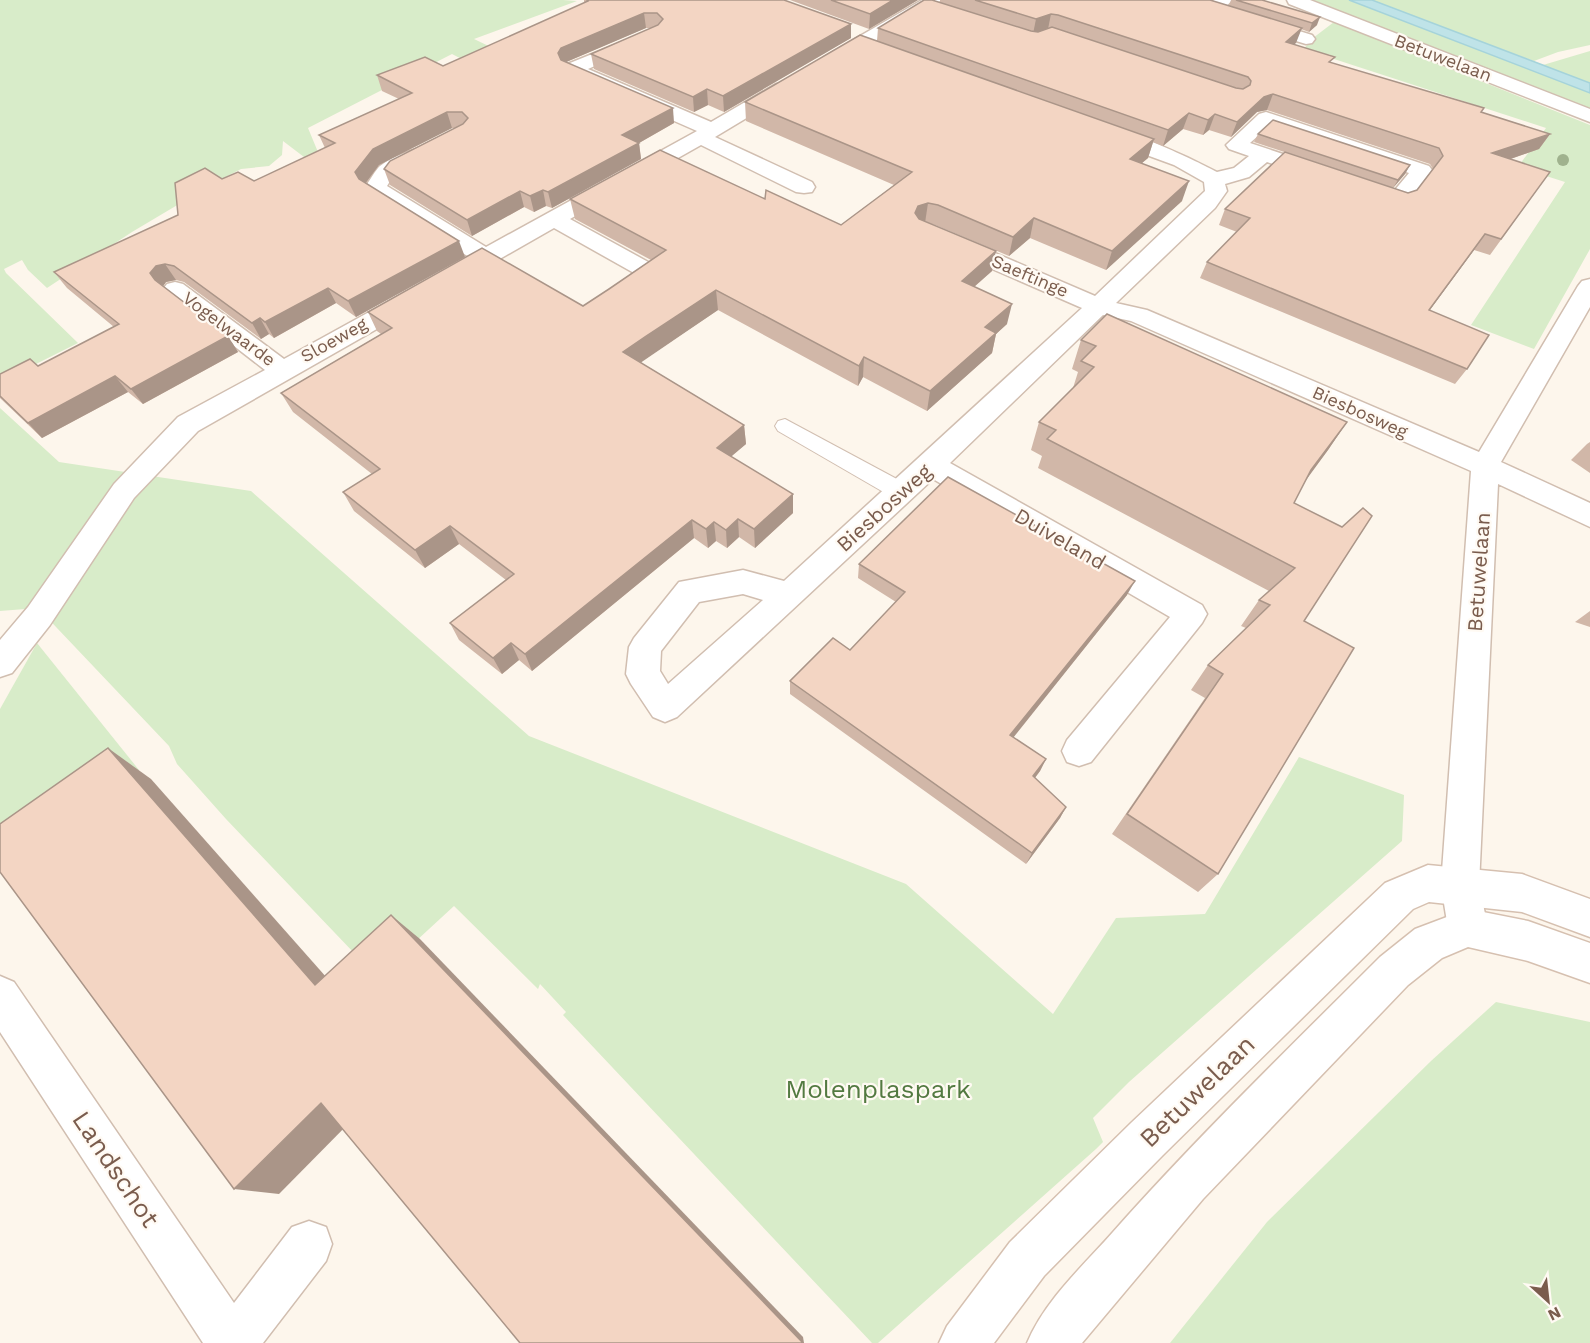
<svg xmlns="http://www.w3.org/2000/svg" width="1590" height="1343" viewBox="0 0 1590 1343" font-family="'Work Sans',sans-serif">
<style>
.green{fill:#d8ecc9}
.water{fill:#bfe3e8;stroke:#a5d3da;stroke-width:1.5}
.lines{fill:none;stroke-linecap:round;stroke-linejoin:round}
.lane-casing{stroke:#d1beb0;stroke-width:2}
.street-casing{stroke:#d1beb0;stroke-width:3}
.secondary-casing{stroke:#d6c0b0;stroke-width:3}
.lane{fill:#fff;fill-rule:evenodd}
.street{fill:#fff;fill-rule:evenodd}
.secondary{fill:#fff;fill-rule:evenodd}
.tree{fill:#a0b28e}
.wall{fill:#d1b7a8}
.shaded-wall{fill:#aa9588}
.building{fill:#f3d5c3;stroke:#aa9588;stroke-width:1.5}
.labels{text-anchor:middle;stroke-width:4.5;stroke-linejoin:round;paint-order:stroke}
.far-street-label{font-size:18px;fill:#7a5c4d;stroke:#fffaf3}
.street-label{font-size:21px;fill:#7a5c4d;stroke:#fffaf3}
.near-park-label{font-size:26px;fill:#537a41;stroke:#fffaf3}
.near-street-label{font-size:26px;fill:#7a5c4d;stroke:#fffaf3}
</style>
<rect width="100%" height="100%" fill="#fdf6ec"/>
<g class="green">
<polygon points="0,0 563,0 577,1 474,39 539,70 508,83 452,54 308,128 325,169 311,174 304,157 283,141 282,155 269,166 241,169 216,182 132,232 47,288 28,270 22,260 4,269 6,273 78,343 0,382"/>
<polygon points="1304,0 1353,0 1590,93 1590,113"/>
<polygon points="1364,0 1590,0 1590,45 1558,52 1534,61"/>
<polygon points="1334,22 1590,125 1590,249 1534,349 1471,325 1565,182 1518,167 1546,128 1334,59 1329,54 1312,78 1267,92 1313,38"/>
<polygon points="1590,51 1590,84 1543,65"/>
<polygon points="0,408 59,462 251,491 529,736 906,884 1053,1014 1116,918 1205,914 1299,757 1404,795 1402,841 1129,1082 1093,1118 1103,1142 1096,1149 878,1343 872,1343 563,1015 566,1012 540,984 538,989 454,906 377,977 226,819 177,764 169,746 38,608 0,611"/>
<polygon points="37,643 139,770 0,869 0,709"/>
<polygon points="1496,1002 1590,1022 1590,1343 1170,1343 1267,1222 1431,1061"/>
</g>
<polygon class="water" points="1349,0 1372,0 1590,83 1590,93"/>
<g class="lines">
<g class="lane-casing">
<polygon id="lane" points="785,419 908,485 911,491 908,497 900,499 892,497 778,431 775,426 778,421"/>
</g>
<g class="street-casing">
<g id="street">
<polygon points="922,0 942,0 836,65 824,65 821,61 824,57"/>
<polygon points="1214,0 1232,0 1225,8 1312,35 1315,39 1312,43 1306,44 1207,14 1204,10"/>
<polygon points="1287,0 1310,0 1590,109 1590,122 1289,4"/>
<path d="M632 38 638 39 641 43 638 47 588 69 711 122 776 84H790L792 88 790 92 715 137 812 182 815 187 812 192 804 193 796 192 701 145 570 219 650 263 654 268 650 273 642 275 634 273 554 228 198 431 134 498 50 625 12 673 0 677V640L28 607 114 484 178 417 265 370 167 294 163 289 167 284 175 282 183 284 284 359 469 257 367 193 364 188C369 182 373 174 378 168 387 159 419 145 431 148L434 152 431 156 394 175 387 186 486 247 697 131 565 73 563 69 565 65Z"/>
<path d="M1266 112 1429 166 1432 170 1406 205 1398 207 1267 162 1249 177 1225 184 1227 191 1215 208 1116 303 1147 310 1479 452 1578 286 1582 281 1590 279V307L1501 462 1590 503V527L1498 484 1479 885 1488 928 1482 942 1468 947 1454 942 1448 928 1441 885 1471 471 1131 321 1103 315 950 463 1202 605 1207 614 1202 623 1091 762 1079 766 1067 762 1062 751 1067 740 1170 617 933 479 677 717 665 722 653 717 631 684 626 674 629 647 634 638 679 582 743 570 784 581 1082 308 944 248 941 243 944 238 952 236 960 238 1095 296 1205 191 1204 182 1174 165 1100 138 1097 134 1100 130C1121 124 1196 161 1217 172L1234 168 1249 156 1229 149 1226 145 1259 114ZM1269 126 1409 173 1394 191 1250 143ZM743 594 763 600 668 684 660 671 661 651 699 602Z"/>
<polygon points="0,976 14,982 234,1303 292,1227 309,1221 326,1227 332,1244 326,1261 263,1343 203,1343 0,1032"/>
</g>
</g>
<g class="secondary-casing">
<g id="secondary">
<polygon points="1428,865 1522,874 1590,899 1590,937 1522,912 1429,902 1413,909 1163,1155 1044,1276 994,1343 939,1343 947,1326 1010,1242 1131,1123 1385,883"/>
<path d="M1468 909 1528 921 1590 943V983L1528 961 1468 947 1442 958 1408 985 1203 1199 1082 1343H1027C1045 1300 1083 1266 1113 1232 1198 1136 1290 1047 1380 957L1415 929Z"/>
</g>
</g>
<use href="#lane" class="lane"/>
<use href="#street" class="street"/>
<use href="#secondary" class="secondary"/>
</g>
<circle class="tree" cx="1563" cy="160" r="6"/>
<g class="wall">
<polygon points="584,0 784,0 851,24 851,38 724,112 708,105 694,112 594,69 591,54 652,28 646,28 566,62 674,123 639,143 641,159 552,208 546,206 534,212 524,207 472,236 390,185 384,169 456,128 452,128 379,165 366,183 465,257 356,317 336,303 274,338 269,334 261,339 184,282 176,280 166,282 163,286 228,336 238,352 143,404 128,392 42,438 0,398 0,374 38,366 114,327 67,288 54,272 178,215 222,179 254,181 325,148 319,135 399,99 382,91 377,75 443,66 584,3"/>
<polygon points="790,0 918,0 869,29"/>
<polygon points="940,0 1211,0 1210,1 1229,6 1231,0 1262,0 1317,25 1309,32 1301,29 1294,44 1332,63 1481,112 1550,134 1539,149 1510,159 1550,172 1490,255 1474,250 1429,311 1467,369 1455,384 1200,278 1207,262 1237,232 1219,225 1225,209 1408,193 1417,190 1433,169 1430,164 1267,110 1257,112 1231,137 1209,130 1203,135 1183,129 1163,146 1153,142 1148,158 1142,163 1182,201 1106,270 1030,238 1009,256 935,225 931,224 992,271 974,287 1007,324 996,334 992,353 927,411 863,377 858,386 718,310 640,362 744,425 746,444 731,456 793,513 755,548 739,537 727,548 716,541 708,548 694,538 532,671 519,660 502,674 459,640 450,623 506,580 459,544 425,568 354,511 343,492 372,474 293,412 281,393 381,334 377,331 368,312 583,306 609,289 651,260 575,219 570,199 765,199 841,225 894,185 746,121 745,102 877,41 878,28 940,2"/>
<polygon points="1258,134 1410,165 1405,174 1393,188 1254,142"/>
<polygon points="1081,340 1347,422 1328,450 1306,479 1294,503 1304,621 1218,874 1198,892 1112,834 1205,698 1191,690 1208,665 1246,628 1241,626 1259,600 1269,591 1038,468 1042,456 1031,450 1039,422 1073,388 1078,372 1072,369"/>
<polygon points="1590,442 1590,473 1571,460 1587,444"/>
<polygon points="859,564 1127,595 1013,737 1046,759 1040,771 1035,778 1066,807 1060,818 1026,864 790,694 790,681 850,650 896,602 858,578"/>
<polygon points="1590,611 1590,627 1575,622"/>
</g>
<g class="shaded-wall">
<polygon points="893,0 918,0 869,29 870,14"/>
<polygon points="644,13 646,28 564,63 561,68 558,53 561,48"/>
<polygon points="1051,14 1048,29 1033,34 1036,19"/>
<polygon points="1320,17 1317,25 1309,32 1312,23"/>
<polygon points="851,24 851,38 724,112 723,96"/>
<polygon points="1302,28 1296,43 1280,57 1286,42"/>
<polygon points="707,89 708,105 694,112 693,97"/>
<polygon points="1273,94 1267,110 1257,112 1231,137 1237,122 1264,97"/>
<polygon points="673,108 674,123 625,151 622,135"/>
<polygon points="447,112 452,128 379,165 362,188 355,172 373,149"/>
<polygon points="1189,113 1183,129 1163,146 1168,130"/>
<polygon points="1215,114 1209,130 1203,135 1208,120"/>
<polygon points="1550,134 1539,149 1482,169 1492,153"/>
<polygon points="1154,139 1148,158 1124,178 1130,159"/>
<polygon points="639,143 641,159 552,208 548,192"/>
<polygon points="1410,165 1405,174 1393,188 1398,180"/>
<polygon points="1189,181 1182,201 1106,270 1112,251"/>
<polygon points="543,190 546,206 534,212 530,196"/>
<polygon points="520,191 524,207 472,236 467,220"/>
<polygon points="928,203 925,223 913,233 915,213 918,206"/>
<polygon points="1034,218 1030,238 1009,256 1013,237"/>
<polygon points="1485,234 1474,250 1418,326 1429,310"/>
<polygon points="459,241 465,257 356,317 348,301"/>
<polygon points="996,251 992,271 958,301 962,281"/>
<polygon points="165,264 176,280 166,282 161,289 150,273 156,266"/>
<polygon points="328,288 336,303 274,338 265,322"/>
<polygon points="716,290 718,310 627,372 623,352"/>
<polygon points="1012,304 1007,324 996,334 992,353 927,411 930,391 985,327"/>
<polygon points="260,318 269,334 261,339 252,323"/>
<polygon points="228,336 238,352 143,404 131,389"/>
<polygon points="864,357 863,377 858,386 859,366"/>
<polygon points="115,376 128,392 42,438 28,423"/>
<polygon points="1347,422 1328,450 1293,498 1311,470"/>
<polygon points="744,425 746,444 719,467 717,448"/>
<polygon points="793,494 793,513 755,548 754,529"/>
<polygon points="738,519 739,537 727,548 726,530"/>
<polygon points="692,520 694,538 532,671 525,654"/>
<polygon points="714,522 716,541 708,548 706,529"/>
<polygon points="450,526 459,544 425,568 415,550"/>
<polygon points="1135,581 1127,595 1005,748 1010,735"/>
<polygon points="511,643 519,660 502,674 493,658"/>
<polygon points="108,748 151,779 350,1004 315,985"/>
<polygon points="1046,759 1040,771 1027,788 1033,776"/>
<polygon points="1066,807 1060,818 1026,864 1032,853"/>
<polygon points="391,915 420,939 803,1337 804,1343 803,1343"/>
<polygon points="321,1103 358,1114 279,1194 234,1189"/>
</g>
<g class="building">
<polygon points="587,0 784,0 851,24 723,96 707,89 693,97 591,54 658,25 663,19 657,13 644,13 561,48 558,53 561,60 673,108 622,135 639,143 548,192 543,190 530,196 520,191 467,220 384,169 390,161 463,124 468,118 462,112 447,112 373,149 355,172 359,179 459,241 348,301 328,288 265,322 260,318 252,323 174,266 165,264 156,266 150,273 155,280 228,336 131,389 115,376 28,423 0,396 0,374 30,359 38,366 119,324 54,272 178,215 175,183 205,168 222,179 238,172 254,181 335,143 319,135 412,93 377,75 425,57 443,66 588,1"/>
<polygon points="831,0 893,0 870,14"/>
<polygon points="924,0 932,0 1031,31 1038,32 1052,27 1236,88 1243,89 1250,85 1251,81 1248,77 1058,15 1051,14 1036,19 975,0 1210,0 1302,28 1286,42 1335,57 1329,62 1484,108 1481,112 1550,134 1492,153 1550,172 1501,239 1485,234 1429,310 1489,335 1467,369 1207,262 1250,218 1225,209 1285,152 1408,193 1417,190 1443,156 1439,148 1273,94 1264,97 1237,122 1215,114 1208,120 1189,113 1168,130 878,28"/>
<polygon points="1236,0 1262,0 1320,17 1312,23"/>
<polygon points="860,35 1154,139 1130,159 1189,181 1112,251 1034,218 1013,237 938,205 928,203 918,206 915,213 919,219 996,251 962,281 1012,304 985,327 996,333 930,391 864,357 859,366 716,290 645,337 623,352 744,425 717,448 793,494 754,529 738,519 726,530 714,522 706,529 692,520 525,654 511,643 493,658 450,623 514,574 450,526 415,550 343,492 380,469 281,393 392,328 368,312 482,248 583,306 609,289 666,250 570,199 660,150 765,199 766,190 841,225 912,172 745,102"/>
<polygon points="1273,120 1410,165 1398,180 1258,134"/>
<polygon points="1107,314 1347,422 1311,470 1294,503 1342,527 1363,508 1372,516 1304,621 1354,648 1218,874 1127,814 1223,674 1208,665 1270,605 1259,600 1295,568 1047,439 1056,430 1039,422 1094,367 1081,361 1096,346 1081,340"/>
<polygon points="948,477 1135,581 1010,735 1046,759 1033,776 1066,807 1032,853 790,681 833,638 850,650 905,592 859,564"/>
<polygon points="108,748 315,985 391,915 803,1343 520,1343 321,1103 234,1189 0,872 0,824"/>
</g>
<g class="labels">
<g class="far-street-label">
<text transform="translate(1443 58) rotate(21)" y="6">Betuwelaan</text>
<text transform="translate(1030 276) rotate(23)" y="6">Saeftinge</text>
<text transform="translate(229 329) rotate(37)" y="6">Vogelwaarde</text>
<text transform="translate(334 340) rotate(-29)" y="6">Sloeweg</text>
<text transform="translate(1360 412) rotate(24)" y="6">Biesbosweg</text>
</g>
<g class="street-label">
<text transform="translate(884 508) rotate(-42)" y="7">Biesbosweg</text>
<text transform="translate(1060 539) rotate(30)" y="7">Duiveland</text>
<text transform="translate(1479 572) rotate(-86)" y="7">Betuwelaan</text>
</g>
<g class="near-park-label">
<text x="878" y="1098">Molenplaspark</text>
</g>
<g class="near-street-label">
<text transform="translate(1197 1091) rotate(-44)" y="9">Betuwelaan</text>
<text transform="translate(116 1169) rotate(56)" y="9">Landschot</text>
</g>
</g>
<g transform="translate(1548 1301) rotate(153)" stroke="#fffaf3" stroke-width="4.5" paint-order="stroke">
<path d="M0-4.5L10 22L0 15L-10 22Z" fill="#7a5c4d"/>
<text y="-9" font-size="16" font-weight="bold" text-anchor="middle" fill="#7a5c4d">N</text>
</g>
</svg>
